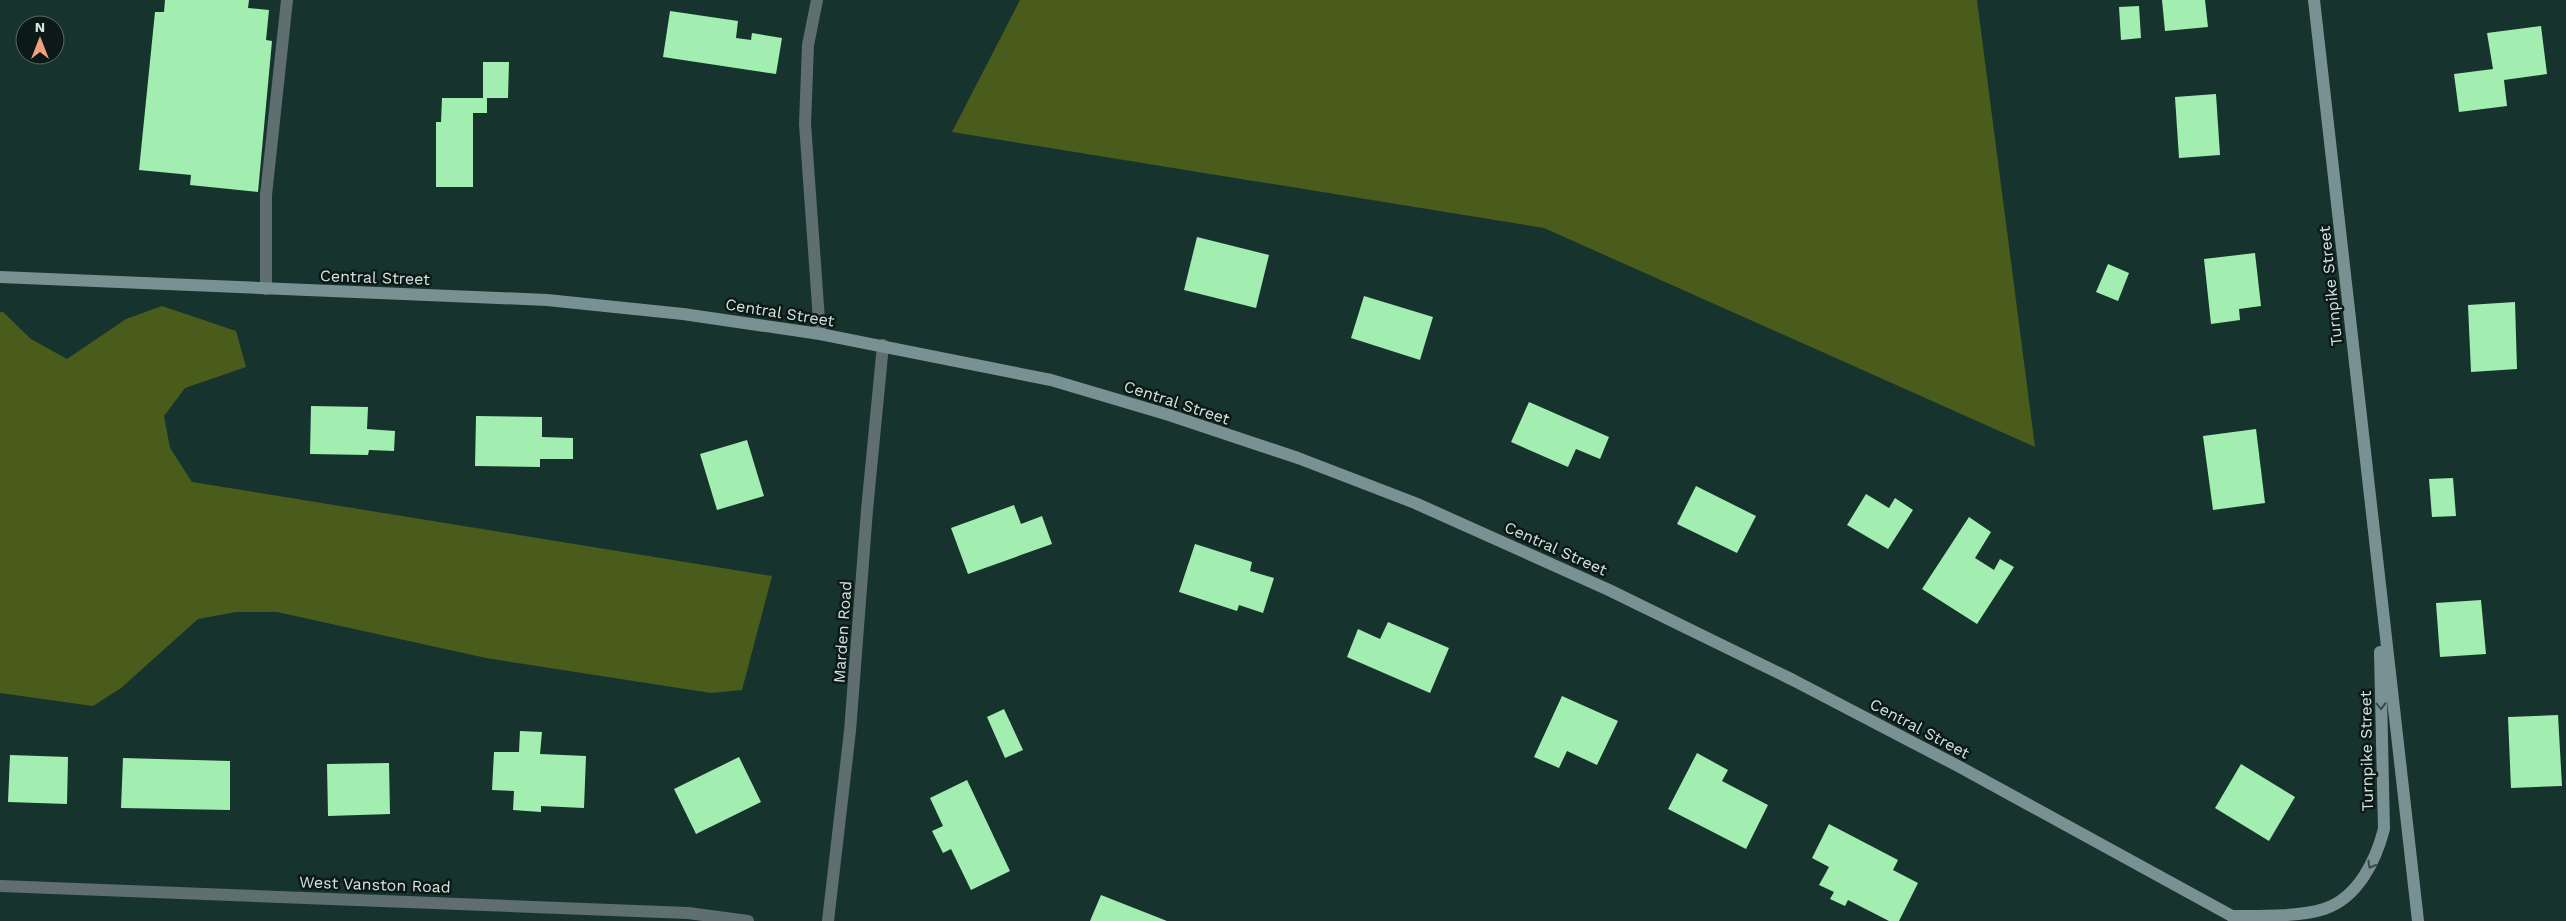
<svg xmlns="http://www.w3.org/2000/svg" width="2566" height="921" viewBox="0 0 2566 921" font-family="'Work Sans',sans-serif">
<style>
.forest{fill:#495c1c}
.building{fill:#a1eeb0}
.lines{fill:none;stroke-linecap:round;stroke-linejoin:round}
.lane{stroke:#5f6e6f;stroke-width:12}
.street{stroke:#5f6e6f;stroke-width:12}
.secondary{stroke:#7a9193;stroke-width:12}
.oneway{stroke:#384948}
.labels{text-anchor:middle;stroke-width:5;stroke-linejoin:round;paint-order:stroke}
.street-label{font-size:16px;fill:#d3e4de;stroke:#0c1916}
</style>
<rect width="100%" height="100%" fill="#16342d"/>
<g class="forest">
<polygon points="1020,0 1977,0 2035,447 1544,228 952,132"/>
<polygon points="162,306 236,331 246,367 185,388 164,416 170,448 192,482 772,576 742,690 711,693 486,658 277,612 236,612 198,619 121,688 93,706 0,693 0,312 3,312 31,339 67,359 126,319"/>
</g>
<g class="building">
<polygon points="165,0 249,0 248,8 269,10 266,40 272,41 258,192 190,185 191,175 139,170 155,12 164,12"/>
<polygon points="2162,0 2205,0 2208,27 2165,31"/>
<polygon points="2139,6 2141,38 2121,40 2119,7"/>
<polygon points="670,11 738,21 736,38 751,40 752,33 782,38 776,74 663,57"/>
<polygon points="2541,26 2547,74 2504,80 2507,106 2459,112 2454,74 2493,69 2487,33"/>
<polygon points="483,62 509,62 508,98 487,98 487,113 473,113 473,187 436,187 436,122 441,122 442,98 483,98"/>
<polygon points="2216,94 2220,155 2179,158 2175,97"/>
<polygon points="1197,237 1269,255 1256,308 1184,290"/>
<polygon points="2255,253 2261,306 2239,309 2240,320 2211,324 2204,259"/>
<polygon points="2108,264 2129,273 2118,301 2096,292"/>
<polygon points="1364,296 1433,317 1420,360 1351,338"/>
<polygon points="2515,302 2517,369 2471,372 2468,305"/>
<polygon points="1529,402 1609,437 1600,459 1576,449 1568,467 1511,442"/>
<polygon points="311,406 368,407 367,429 395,431 394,451 369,450 368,455 310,454"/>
<polygon points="476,416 542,417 542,437 573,438 573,459 540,459 540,467 475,466"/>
<polygon points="2256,429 2265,503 2213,510 2203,436"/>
<polygon points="747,440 764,496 717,510 700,454"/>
<polygon points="2453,478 2456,516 2432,517 2429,479"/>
<polygon points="1696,486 1756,516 1737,553 1677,524"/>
<polygon points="1866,494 1889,508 1895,498 1913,510 1888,549 1847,525"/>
<polygon points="1014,505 1021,524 1042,516 1052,544 968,574 951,528"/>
<polygon points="1969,517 1991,532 1975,558 1994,570 2000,559 2014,567 1977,624 1922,589"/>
<polygon points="1195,544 1252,562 1250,571 1274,578 1263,613 1239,605 1237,611 1179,592"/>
<polygon points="2481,600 2486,654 2440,657 2436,603"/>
<polygon points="1388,622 1449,648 1430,693 1347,657 1358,629 1380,639"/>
<polygon points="1562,696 1618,721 1597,765 1567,751 1559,768 1534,757"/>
<polygon points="1004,709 1023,750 1005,758 987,717"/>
<polygon points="2558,715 2562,786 2511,788 2508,717"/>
<polygon points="520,731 542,732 540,754 586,756 584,808 541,806 541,812 513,810 514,791 492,790 494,752 519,752"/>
<polygon points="1697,753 1728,770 1722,781 1768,805 1746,849 1668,809"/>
<polygon points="10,755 68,757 67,804 8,802"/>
<polygon points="739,757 761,802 696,834 674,789"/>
<polygon points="123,758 230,761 230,810 121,808"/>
<polygon points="389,763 390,814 328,816 327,764"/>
<polygon points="2241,764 2295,797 2269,841 2215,808"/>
<polygon points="967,780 1010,871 971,890 951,849 943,853 932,831 943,826 930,798"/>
<polygon points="1829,824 1898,860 1893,870 1918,883 1899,921 1889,921 1848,900 1845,906 1830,899 1834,892 1819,885 1829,867 1812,858"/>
<polygon points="1101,895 1167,921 1090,921"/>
</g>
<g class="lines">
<g class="lane">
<polyline points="817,0 808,45 805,124 820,334"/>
<polyline points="266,289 266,195 287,0"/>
</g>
<g class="street">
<polyline points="0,886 688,913 748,921"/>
<polyline points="828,921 850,731 867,510 883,345"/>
</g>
<g class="secondary">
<polyline points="2314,0 2418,921"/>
<polyline points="0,277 547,300 683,314 820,334 1051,380 1169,415 1298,458 1415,503 1609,590 1793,680 1958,766 2241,921"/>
<path d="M2232 916C2259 916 2299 917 2324 909 2358 898 2376 860 2384 829L2380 652"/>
</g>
</g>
<defs><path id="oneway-chevron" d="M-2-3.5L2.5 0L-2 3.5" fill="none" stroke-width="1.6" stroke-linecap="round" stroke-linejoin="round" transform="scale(1.25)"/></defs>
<g class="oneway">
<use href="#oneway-chevron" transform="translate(2381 706) rotate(89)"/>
<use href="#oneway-chevron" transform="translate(2371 865) rotate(120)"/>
</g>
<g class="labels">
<g class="street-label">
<text transform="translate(375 277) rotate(2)" y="6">Central Street</text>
<text transform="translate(2330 286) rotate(-96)" y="6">Turnpike Street</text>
<text transform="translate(780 312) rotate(9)" y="6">Central Street</text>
<text transform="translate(1177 402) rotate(18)" y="6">Central Street</text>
<text transform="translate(1556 548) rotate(24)" y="6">Central Street</text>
<text transform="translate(842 632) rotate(-86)" y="6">Marden Road</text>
<text transform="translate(1920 728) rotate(28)" y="6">Central Street</text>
<text transform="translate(2366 751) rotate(-91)" y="6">Turnpike Street</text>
<text transform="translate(375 884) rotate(2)" y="6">West Vanston Road</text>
</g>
</g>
<g transform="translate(40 40)"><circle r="24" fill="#0c1916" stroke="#5c6a66"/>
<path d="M0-4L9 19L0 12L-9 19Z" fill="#f1a27b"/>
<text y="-8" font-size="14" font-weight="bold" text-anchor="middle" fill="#d3e4de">N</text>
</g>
</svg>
